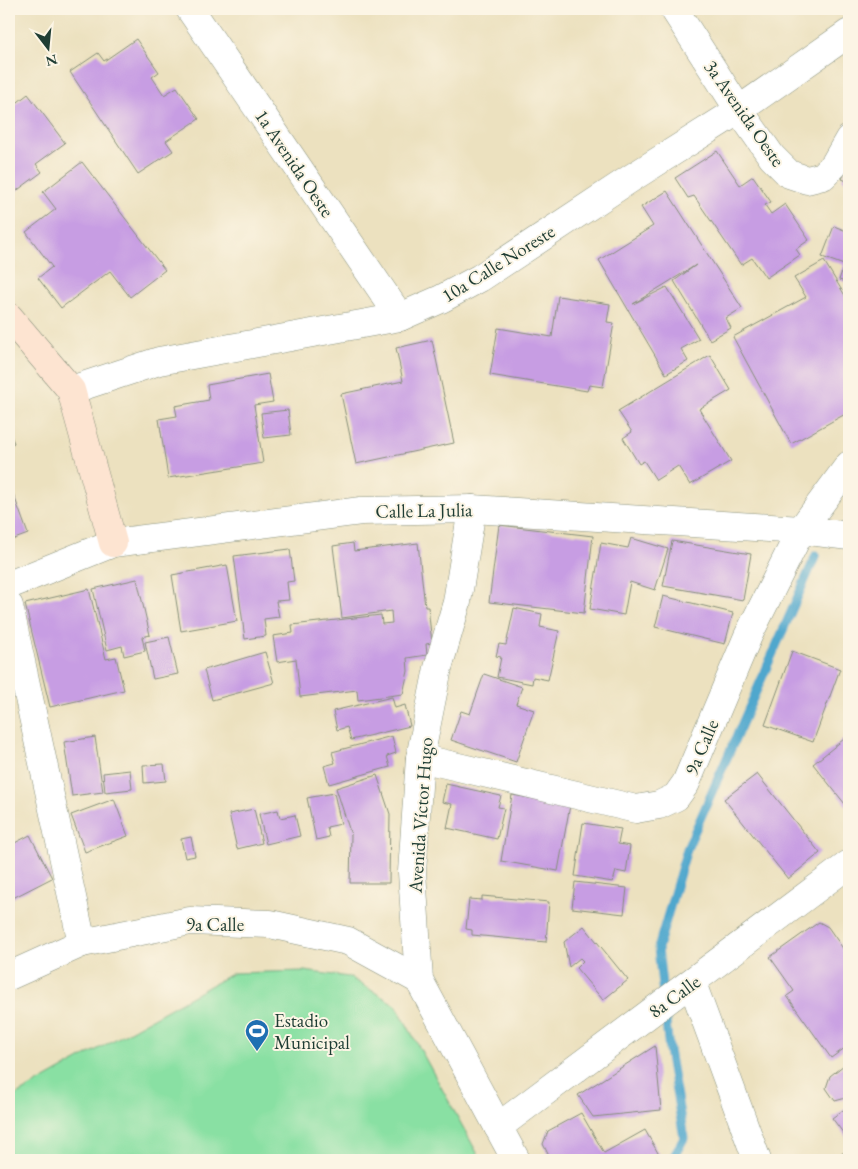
<svg xmlns="http://www.w3.org/2000/svg" width="858" height="1169" viewBox="0 0 858 1169" font-family="'EB Garamond',serif">
<style>
.green{fill:#89e0a3;stroke:#548e6c}
.lines{fill:none;stroke-linecap:round;stroke-linejoin:round}
.stream{stroke:#50a7cd;stroke-width:9}
.building{fill:#c79de3}
.street-casing{stroke:#868f7a;stroke-width:29}
.secondary-casing{stroke:#868f7a;stroke-width:29}
.street{stroke:#fff;stroke-width:28}
.secondary{stroke:#fde4d1;stroke-width:28}
.labels{text-anchor:middle;stroke-width:4;stroke-linejoin:round;paint-order:stroke}
.street-label{font-size:19px;fill:#1f3d34;stroke:#fcf5e5}
.poi-label{font-size:19px;fill:#1f3d34;stroke:#fcf5e5;text-anchor:start}
</style>
<rect width="100%" height="100%" fill="#fcf5e5"/>
<filter id="ink" filterUnits="userSpaceOnUse"><feTurbulence type="fractalNoise" baseFrequency=".02" numOctaves="2"/><feDisplacementMap in="SourceGraphic" scale="10" xChannelSelector="R" yChannelSelector="G"/><feConvolveMatrix kernelMatrix="1 2 1 2 8 2 1 2 1" color-interpolation-filters="sRGB"/></filter>
<filter id="wash" filterUnits="userSpaceOnUse"><feTurbulence type="fractalNoise" baseFrequency=".0096" numOctaves="4" result="noise"/><feDisplacementMap in="SourceGraphic" scale="20" xChannelSelector="R" yChannelSelector="G"/><feGaussianBlur stdDeviation="1.12" result="paint"/><feColorMatrix in="noise" values="0 0 0 0 0 0 0 0 0 0 0 0 0 0 0 0 0 1.4 0 .05"/><feComposite in="paint" operator="in"/></filter>
<g filter="url(#wash)">
<rect width="100%" height="100%" fill="#ece1bf"/>
<polygon class="green" points="304,971 349,977 396,1005 481,1160 9,1160 9,1099 233,973"/>
<g class="lines">
<polyline class="stream" points="672,1160 684,1138 669,1050 658,948 687,849 816,555"/>
</g>
<g id="blocks">
<g class="building">
<polygon points="136,39 159,72 152,77 164,95 177,87 199,119 166,141 173,151 138,174 70,72 98,53 104,61"/>
<polygon points="28,94 65,143 36,164 42,172 11,195 9,192 9,109"/>
<polygon points="717,151 740,185 753,176 771,202 765,205 771,214 785,204 809,240 796,249 800,255 766,278 752,258 741,265 694,196 688,198 675,178"/>
<polygon points="82,162 165,270 130,297 110,271 61,308 38,278 52,267 26,232 56,209 43,192"/>
<polygon points="849,164 849,182 842,179"/>
<polygon points="667,191 742,308 726,318 731,328 710,340 674,281 696,265 633,304 667,287 699,339 681,349 688,361 666,374 599,260 653,226 641,207"/>
<polygon points="834,226 849,232 849,283 839,280 844,265 822,257"/>
<polygon points="824,261 849,302 849,412 791,444 733,337 806,297 794,278"/>
<polygon points="558,296 610,304 607,322 614,323 603,387 589,385 587,391 490,375 498,328 552,337"/>
<polygon points="432,340 454,443 356,464 341,394 403,381 396,348"/>
<polygon points="710,355 731,390 699,409 731,461 690,485 678,466 656,480 644,461 639,464 623,438 632,432 618,411"/>
<polygon points="268,374 273,402 254,405 263,463 168,478 159,419 177,416 175,406 209,400 207,385"/>
<polygon points="288,410 291,435 264,438 261,413"/>
<polygon points="9,431 14,443 9,446"/>
<polygon points="9,482 28,534 9,541"/>
<polygon points="499,525 593,536 584,613 489,602"/>
<polygon points="631,538 668,549 655,590 630,582 624,615 590,609 601,543 628,548"/>
<polygon points="672,541 751,554 743,600 663,586"/>
<polygon points="353,543 354,551 418,543 425,607 428,607 432,643 426,644 427,655 407,658 408,671 403,694 358,700 357,690 300,697 296,659 277,662 273,636 293,633 292,625 381,615 382,624 392,623 391,611 342,618 333,546"/>
<polygon points="290,549 294,581 287,582 289,600 276,601 279,617 264,619 266,636 245,639 234,556"/>
<polygon points="227,565 237,621 181,631 172,575"/>
<polygon points="137,579 150,635 142,637 145,651 124,656 122,646 107,650 93,589"/>
<polygon points="89,589 106,659 116,657 124,690 50,707 25,604"/>
<polygon points="663,596 733,613 725,644 655,627"/>
<polygon points="514,608 542,614 540,627 559,631 548,680 533,677 532,684 497,677 501,657 496,656 499,644 506,645"/>
<polygon points="169,637 178,674 153,679 145,642"/>
<polygon points="792,651 840,669 813,742 765,725"/>
<polygon points="265,652 274,683 212,700 204,670"/>
<polygon points="484,674 522,687 516,704 534,710 516,762 451,740 461,711 470,714"/>
<polygon points="392,697 395,708 405,705 410,726 351,740 347,727 337,730 333,711"/>
<polygon points="849,735 849,809 813,764"/>
<polygon points="392,736 396,753 387,756 390,767 329,784 324,766 335,763 332,752"/>
<polygon points="95,737 103,792 72,796 64,742"/>
<polygon points="164,764 166,781 144,783 143,765"/>
<polygon points="130,770 132,789 105,792 103,773"/>
<polygon points="757,774 820,853 788,879 724,799"/>
<polygon points="377,775 390,814 389,883 350,883 351,835 336,788"/>
<polygon points="446,784 501,796 498,807 504,808 497,839 447,828 452,804 442,802"/>
<polygon points="334,793 341,824 327,827 329,837 316,840 307,798"/>
<polygon points="512,795 570,805 558,871 501,861"/>
<polygon points="114,799 128,836 85,852 71,815"/>
<polygon points="254,809 262,843 237,849 229,814"/>
<polygon points="278,810 280,818 295,815 300,836 266,844 259,814"/>
<polygon points="583,823 621,829 618,844 630,846 626,873 616,871 613,882 575,876"/>
<polygon points="30,835 52,878 9,900 9,846"/>
<polygon points="191,837 195,856 185,858 181,839"/>
<polygon points="575,882 627,888 624,914 572,908"/>
<polygon points="482,896 549,902 546,942 472,935 472,930 466,929 469,899 482,900"/>
<polygon points="819,922 828,927 849,957 849,1045 831,1058 787,996 794,991 770,957"/>
<polygon points="584,926 628,980 603,1000 576,968 583,961 580,958 569,967 564,942"/>
<polygon points="655,1046 661,1110 593,1117 578,1095"/>
<polygon points="849,1063 849,1136 847,1138 832,1118 846,1108 846,1098 835,1101 826,1088 830,1076 844,1065"/>
<polygon points="581,1113 604,1153 645,1130 662,1160 551,1160 543,1144 548,1131"/>
<polygon points="849,1148 849,1160 834,1160"/>
</g>
</g>
</g>
<g filter="url(#ink)">
<use href="#blocks" fill-opacity="0" stroke="#868f7a" stroke-width="1"/>
<g class="lines">
<g class="street-casing">
<g id="street">
<polyline points="190,9 400,317"/>
<polyline points="674,9 739,110 772,157 789,174 807,180 823,176 834,165 849,139"/>
<polyline points="71,390 159,361 400,317 441,299 480,278 633,177 739,110 849,33"/>
<polyline points="472,509 457,602 438,668 420,758 412,872 419,980 516,1160"/>
<polyline points="9,585 113,543 361,511 472,509 801,530 849,536"/>
<polyline points="9,606 82,943"/>
<polyline points="420,758 636,809 659,805 676,797 686,783 748,636 801,530 849,465"/>
<polyline points="9,976 82,943 190,921 270,924 348,941 419,980"/>
<polyline points="692,983 757,1160"/>
<polyline points="498,1127 849,864"/>
</g>
</g>
<g class="secondary-casing">
<polyline id="secondary" points="9,317 71,390 113,543"/>
</g>
<use href="#street" class="street"/>
<use href="#secondary" class="secondary"/>
</g>
</g>
<defs>
<g id="stadium-pin" transform="scale(1.25)"><path d="M0 17L-7.5 6A9.5 9.5 0 1 1 7.5 6Z" fill="#1f6fb2" stroke="#fcf5e5"/><path d="M0-5a6.5 5 0 1 0 0 10a6.5 5 0 1 0 0-10ZM-3.5-1.8h7v3.6h-7Z" fill="#fff"/></g>
</defs>
<g fill-rule="evenodd">
<use href="#stadium-pin" x="257" y="1031"/>
</g>
<g class="labels">
<g class="street-label">
<text transform="translate(745 113) rotate(55)" y="7">3a Avenida Oeste</text>
<text transform="translate(295 163) rotate(56)" y="7">1a Avenida Oeste</text>
<text transform="translate(498 263) rotate(-32)" y="7">10a Calle Noreste</text>
<text transform="translate(424 510) rotate(-1)" y="7">Calle La Julia</text>
<text transform="translate(701 747) rotate(-67)" y="7">9a Calle</text>
<text transform="translate(420 815) rotate(-86)" y="7">Avenida Víctor Hugo</text>
<text x="215" y="931">9a Calle</text>
<text transform="translate(674 996) rotate(-36)" y="7">8a Calle</text>
</g>
<g class="poi-label">
<text x="274" y="1027">Estadio<tspan x="274" dy="22">Municipal</tspan></text>
</g>
</g>
<rect width="858" height="1169" fill="none" stroke="#fcf5e5" stroke-width="30"/>
<g transform="translate(48 48) rotate(164)" stroke="#fcf5e5" stroke-width="4" paint-order="stroke">
<path d="M0-4L9 19L0 12L-9 19Z" fill="#1f3d34"/>
<text y="-8" font-size="14" font-weight="bold" text-anchor="middle" fill="#1f3d34">N</text>
</g>
</svg>
